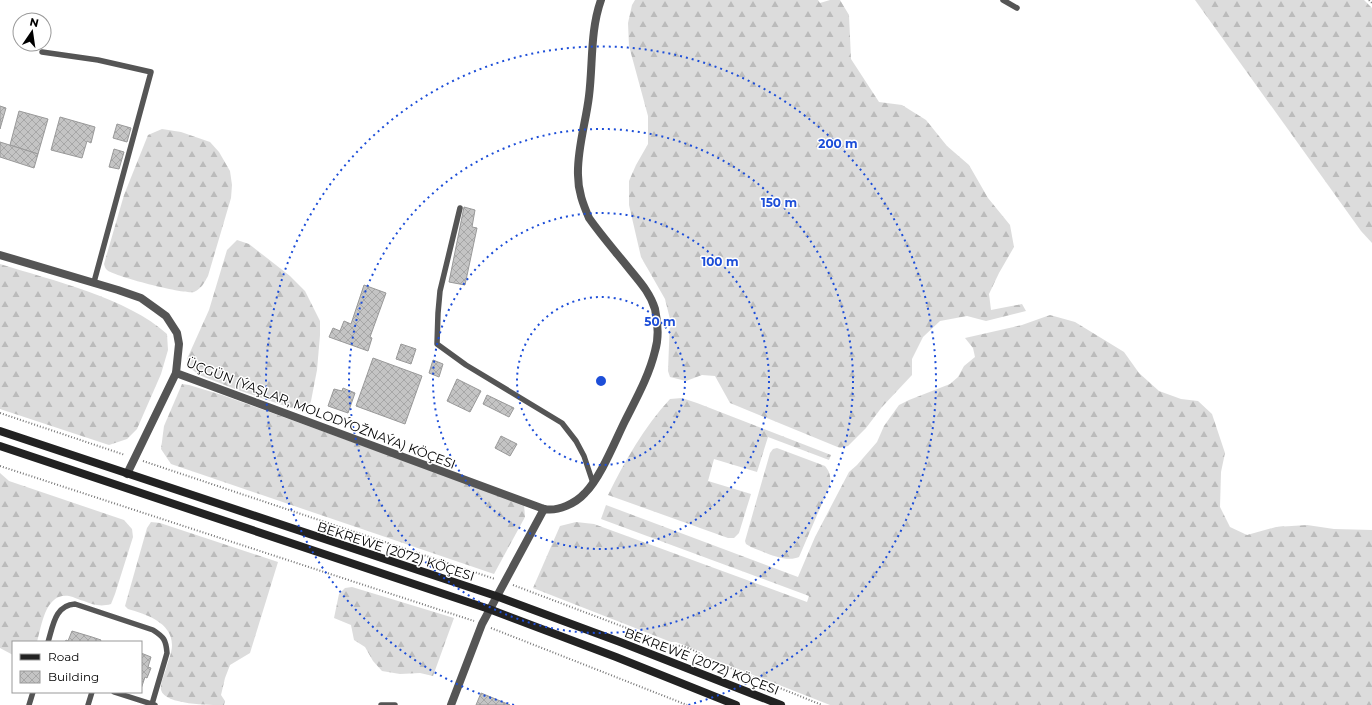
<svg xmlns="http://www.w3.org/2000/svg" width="1372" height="705" viewBox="0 0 1372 705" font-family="Montserrat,sans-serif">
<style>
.forest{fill:url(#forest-firs)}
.building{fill:url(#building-cross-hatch);stroke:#999}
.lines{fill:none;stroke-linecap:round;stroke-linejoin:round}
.path{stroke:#777;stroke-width:2;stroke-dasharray:1 2;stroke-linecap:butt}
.service{stroke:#555;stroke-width:5.5}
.minor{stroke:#555;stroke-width:8}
.secondary{stroke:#222;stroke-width:8}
.ring{fill:none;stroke:#1d4ed8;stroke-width:2;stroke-dasharray:2 4}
.labels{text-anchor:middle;stroke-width:3;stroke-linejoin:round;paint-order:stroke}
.street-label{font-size:13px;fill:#000;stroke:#fff}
.centre{fill:#1d4ed8;stroke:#fff;stroke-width:2}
.ring-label{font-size:12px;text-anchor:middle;font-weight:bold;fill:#1d4ed8;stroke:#fff;stroke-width:3;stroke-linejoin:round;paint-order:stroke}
</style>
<defs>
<pattern id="forest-firs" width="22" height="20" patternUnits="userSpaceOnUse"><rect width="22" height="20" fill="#dcdcdc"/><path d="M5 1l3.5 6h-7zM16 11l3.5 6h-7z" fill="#bbb"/></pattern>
<pattern id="building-cross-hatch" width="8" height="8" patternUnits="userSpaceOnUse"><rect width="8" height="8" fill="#c4c4c4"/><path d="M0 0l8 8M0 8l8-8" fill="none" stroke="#a7a7a7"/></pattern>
</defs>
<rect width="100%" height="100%" fill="#fff"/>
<g class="forest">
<polygon points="635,0 818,0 820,3 830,0 840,0 849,15 851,59 879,102 902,105 926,120 947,146 969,165 988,198 1010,225 1014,247 999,273 989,294 991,310 1022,304 1026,311 986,321 967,316 940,321 923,337 912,359 912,375 882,407 866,428 848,446 840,448 730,403 715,376 702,375 686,381 670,377 668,371 670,319 665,299 641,257 629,205 629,181 636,165 648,144 648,116 629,46 628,23 632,5"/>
<polygon points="1195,0 1364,0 1372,8 1372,243 1361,231"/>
<path d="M162 129 181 132 210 142 219 152 230 171 232 185 231 198 208 276C204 283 202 288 194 292 186 295 113 276 107 270 105 268 105 267 104 264L124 195 148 135Z"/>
<polygon points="237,240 249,244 290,276 305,291 320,321 320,335 317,370 311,401 307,411 297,410 235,389 199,375 188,366 187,359 209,310 227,250"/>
<path d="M0 264C51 280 128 298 167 334L168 350 161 374 137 429 127 439 109 445 0 409Z"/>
<polygon points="1050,315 1075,322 1124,352 1139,373 1159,391 1181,399 1198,401 1212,414 1225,453 1221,472 1220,507 1230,527 1247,535 1276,527 1307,525 1334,529 1372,530 1372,705 830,705 705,656 702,652 676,642 671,642 533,588 560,526 576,522 594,524 807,602 809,596 601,519 606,505 798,577 815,537 849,472 857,465 877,442 884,426 899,405 909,400 950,384 958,377 964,366 975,357 973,348 965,338 1022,325"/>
<polygon points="182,384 189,385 222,395 524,504 525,517 494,574 171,464 161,449 164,426"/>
<path d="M682 398 697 403 831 455 829 460 768 437 757 472 714 459 708 481 751 494 739 533 734 538H728L608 495C625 461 644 427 670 399Z"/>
<path d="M777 448 825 466C830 472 831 477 830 485L799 557C786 563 764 552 751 547L746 544 745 541 770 453 773 449Z"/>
<path d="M0 473 9 481 124 520 132 529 133 537 115 594 111 604C101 607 93 605 84 601 79 600 74 597 69 596 45 593 42 625 37 642H13V655L0 648Z"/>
<path d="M151 522 160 523 278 562 250 653 230 665 225 678 221 695 225 701 224 705C210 705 165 705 161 690 160 684 164 675 166 669 168 661 172 653 172 645 172 622 145 614 128 609L125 606 147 528Z"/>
<polygon points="352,587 454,618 433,676 420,673 400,674 382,671 373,661 365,647 354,640 351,625 334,618 339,594 345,588"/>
</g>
<g class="building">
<polygon points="0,106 6,108 0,129"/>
<polygon points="19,111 48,119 38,154 10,145"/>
<polygon points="60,117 95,127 91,143 87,141 82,158 51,150"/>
<polygon points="117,124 131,128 127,142 113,138"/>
<polygon points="0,142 38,154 34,168 0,157"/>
<polygon points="114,149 124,152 119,169 109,167"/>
<polygon points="464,207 475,210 472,227 477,228 465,285 449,282"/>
<polygon points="364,285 386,293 370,337 372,338 368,351 329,337 333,328 340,331 344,321 351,324"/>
<polygon points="401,344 416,349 411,364 396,359"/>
<polygon points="373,358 422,376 405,424 356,406"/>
<polygon points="433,360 443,364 439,377 429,373"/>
<polygon points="457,379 481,391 470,412 447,401"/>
<polygon points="343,388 355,393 348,413 328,406 334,389 342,391"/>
<polygon points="487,395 514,408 509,417 483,404"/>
<polygon points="501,436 517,444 510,456 495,448"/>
<polygon points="72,631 92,637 101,640 100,642 65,642 66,640 68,641"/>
<polygon points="141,653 151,657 148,667 151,668 147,678 145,677 141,689"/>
<polygon points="481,693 510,705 476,705"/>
</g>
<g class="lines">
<g class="path">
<polyline points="1369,0 1372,3"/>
<polyline points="0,413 125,455"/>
<polyline points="143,461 495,579"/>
<polyline points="0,466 474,621"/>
<path d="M513 585 674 646C682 644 698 651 703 657L822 705"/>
<polyline points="491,628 687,705"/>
</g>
<g class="service">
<polyline points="1003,0 1017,8"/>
<polyline points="42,52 98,60 151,72 94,282"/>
<polyline points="460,208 440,291 438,313 437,344 466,365 562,423 576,441 584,456 593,483"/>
<path d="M48 642C53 626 55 605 75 604L153 630C164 637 166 640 167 653L152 704"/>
<polyline points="114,692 155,705"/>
<polyline points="29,705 33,692"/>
<polyline points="88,705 92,692"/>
<polyline points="381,705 395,705"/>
</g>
<g class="minor">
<path d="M0 255 118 290 141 298 155 308 166 316 177 333 179 344 176 373 544 509C558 512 576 503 585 493 601 477 615 441 625 421 636 399 649 376 655 351 659 338 658 323 655 309 650 292 638 280 627 266 614 250 601 235 589 218 583 204 578 191 578 175 577 149 586 122 589 96 593 64 590 31 601 0"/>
<polyline points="127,474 176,373"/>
<polyline points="451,705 482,624 544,509"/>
</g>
<g class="secondary">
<polyline points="0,431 496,596 620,642 781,705"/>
<polyline points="0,446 489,609 616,657 736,705"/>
</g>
</g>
<g class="ring">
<circle cx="601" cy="381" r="84"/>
<circle cx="601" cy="381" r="168"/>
<circle cx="601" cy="381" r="252"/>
<path d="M514 705A335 335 0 1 1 688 705"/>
</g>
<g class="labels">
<g class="street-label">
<text transform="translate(321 413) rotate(21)" y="5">ÜÇGÜN (ÝAŞLAR, MOLODÝOŽNAÝA) KÖÇESI</text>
<text transform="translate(396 551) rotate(18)" y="5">BEKREWE (2072) KÖÇESI</text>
<text transform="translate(702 661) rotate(21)" y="5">BEKREWE (2072) KÖÇESI</text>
</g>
</g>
<circle cx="601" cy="381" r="6" class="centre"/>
<g class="ring-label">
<text x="838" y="148">200 m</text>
<text x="779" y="207">150 m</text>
<text x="720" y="266">100 m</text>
<text x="660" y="326">50 m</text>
</g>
<rect x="12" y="641" width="130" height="52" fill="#ffffff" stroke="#999999"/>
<rect x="20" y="654" width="20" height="6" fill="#222222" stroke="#999999"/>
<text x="48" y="661" font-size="12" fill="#000000">Road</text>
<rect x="20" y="671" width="20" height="12" fill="url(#building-cross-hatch)" stroke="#999999"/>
<text x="48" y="681" font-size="12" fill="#000000">Building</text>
<g transform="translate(32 32) rotate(13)"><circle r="19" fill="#ffffff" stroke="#999999"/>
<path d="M0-3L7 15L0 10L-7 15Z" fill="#000000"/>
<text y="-6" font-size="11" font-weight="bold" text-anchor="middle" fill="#000000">N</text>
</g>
</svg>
